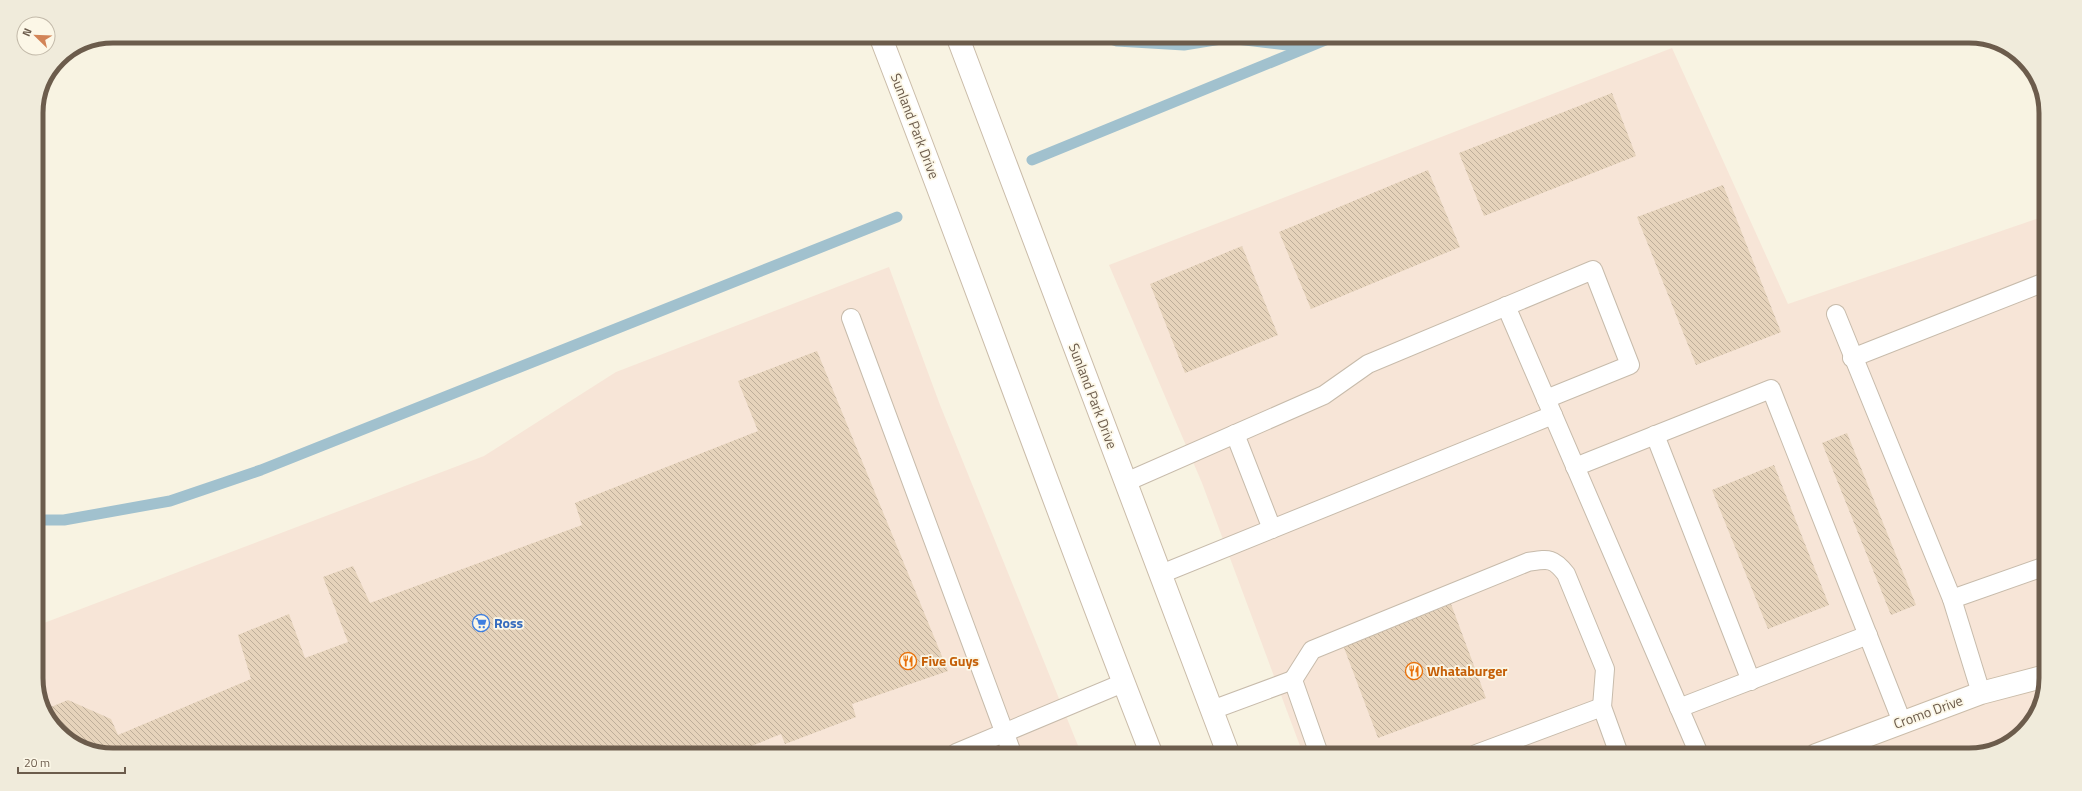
<svg xmlns="http://www.w3.org/2000/svg" width="2082" height="791" viewBox="0 0 2082 791" font-family="'Titillium Web',sans-serif">
<style>
.commercial{fill:#f7e5d7}
.lines{fill:none;stroke-linecap:round;stroke-linejoin:round}
.stream{stroke:#a1c1ce;stroke-width:11}
.building{fill:url(#building-back-hatch)}
.lane-casing{stroke:#c7bbab;stroke-width:20}
.secondary-casing{stroke:#cabca9;stroke-width:24}
.lane{stroke:#fff;stroke-width:18}
.secondary{stroke:#fff;stroke-width:22}
.labels{text-anchor:middle;stroke-width:3.5;stroke-linejoin:round;paint-order:stroke}
.street-label{font-size:14px;fill:#6c5c4c;stroke:#fcf7e7}
.shop-label{font-size:14px;font-weight:bold;fill:#366cbe;stroke:#fcf7e7;text-anchor:start}
.food-label{font-size:14px;font-weight:bold;fill:#c56008;stroke:#fcf7e7;text-anchor:start}
.rim{fill:none;stroke:#6c5c4c;stroke-width:5}
</style>
<defs>
<pattern id="building-back-hatch" width="6" height="6" patternUnits="userSpaceOnUse"><rect width="6" height="6" fill="#e6d3bb"/><path d="M-1 5l2 2M0 0l6 6M5-1l2 2" fill="none" stroke="#beae9a"/></pattern>
</defs>
<rect width="100%" height="100%" fill="#f8f3e2"/>
<g class="commercial">
<polygon points="1672,48 1788,304 2045,216 2042,703 2015,739 1969,755 1303,754 1202,483 1109,265"/>
<polygon points="889,267 940,405 1081,753 88,751 52,724 36,683 36,626 484,456 616,372"/>
</g>
<g class="lines">
<g class="stream">
<polyline points="1108,38 1117,41 1184,45 1227,38"/>
<polyline points="1237,39 1304,47"/>
<polyline points="1032,160 1328,39"/>
<polyline points="36,520 64,520 170,501 261,470 897,217"/>
</g>
</g>
<g class="building">
<polygon points="1612,93 1636,156 1484,216 1459,153"/>
<polygon points="1428,170 1460,247 1311,309 1279,232"/>
<polygon points="1723,185 1781,332 1696,365 1637,217"/>
<polygon points="1242,246 1278,335 1185,373 1150,284"/>
<polygon points="817,351 948,671 852,704 856,717 785,744 781,734 737,752 88,751 52,724 46,709 68,700 111,719 118,735 251,679 238,635 289,614 305,658 348,642 323,577 353,566 370,603 582,525 575,503 758,431 738,381"/>
<polygon points="1847,433 1916,605 1891,615 1822,443"/>
<polygon points="1774,465 1829,605 1768,629 1712,490"/>
<polygon points="1451,604 1486,698 1378,738 1343,645"/>
</g>
<g class="lines">
<g class="lane-casing">
<g id="lane">
<polyline points="1506,306 1699,754"/>
<polyline points="1836,314 1952,599 1981,693"/>
<polyline points="851,318 1012,753"/>
<polyline points="1852,358 2045,282"/>
<polyline points="1235,434 1272,529"/>
<polyline points="1655,435 1751,681"/>
<polyline points="1575,467 1771,389 1902,722"/>
<polyline points="1126,482 1324,395 1368,364 1593,270 1630,365 1546,399"/>
<polyline points="1161,574 1553,415"/>
<polyline points="1952,599 2043,567"/>
<path d="M1293 680 1312 650 1528 562C1548 559 1553 557 1566 574L1605 669 1602 707"/>
<polyline points="1679,708 1868,635"/>
<polyline points="1212,710 1293,680 1319,754"/>
<polyline points="956,753 1123,683"/>
<polyline points="1476,754 1602,707 1619,754"/>
</g>
</g>
<g class="secondary-casing">
<g id="secondary">
<path d="M881 38C973 276 1058 516 1151 753"/>
<polyline points="958,38 1228,753"/>
<polyline points="1816,755 1981,693 2042,677"/>
</g>
</g>
<use href="#lane" class="lane"/>
<use href="#secondary" class="secondary"/>
</g>
<defs>
<g id="supermarket-ring" transform="scale(0.9)"><circle r="9.5" fill="#fcf7e7" stroke="#3f7fe0" stroke-width="1.5"/><path d="M-6-5.5h2.5l.6 2H6L4.5 2H-2.5L-4.4-4H-6ZM-1.5 3.2a1.3 1.3 0 1 0 .1 0ZM3 3.2a1.3 1.3 0 1 0 .1 0Z" fill="#3f7fe0"/></g>
<g id="restaurant-ring" transform="scale(0.9)"><circle r="9.5" fill="#fcf7e7" stroke="#e8710a" stroke-width="1.5"/><path d="M-5-6h1v4h1v-4h1v4h1v-4h1v5L-1.5 .5V6h-2V.5L-5-1ZM5-6V6H3V1.5H1.5Q1.5-4 5-6Z" fill="#e8710a"/></g>
</defs>
<g fill-rule="evenodd">
<use href="#supermarket-ring" x="481" y="623"/>
<use href="#restaurant-ring" x="908" y="661"/>
<use href="#restaurant-ring" x="1414" y="671"/>
</g>
<g class="labels">
<g class="street-label">
<text transform="translate(915 126) rotate(69)" y="5">Sunland Park Drive</text>
<text transform="translate(1093 396) rotate(69)" y="5">Sunland Park Drive</text>
<text transform="translate(1928 712) rotate(-20)" y="5">Cromo Drive</text>
</g>
<g class="shop-label">
<text x="494" y="628">Ross</text>
</g>
<g class="food-label">
<text x="921" y="666">Five Guys</text>
<text x="1427" y="676">Whataburger</text>
</g>
</g>
<path d="M0 0H2082V791H0ZM113 43H1969A70 70 0 0 1 2039 113V678A70 70 0 0 1 1969 748H113A70 70 0 0 1 43 678V113A70 70 0 0 1 113 43Z" fill="#f0ebdb" fill-rule="evenodd"/>
<path class="rim" d="M113 43H1969A70 70 0 0 1 2039 113V678A70 70 0 0 1 1969 748H113A70 70 0 0 1 43 678V113A70 70 0 0 1 113 43Z"/>
<g transform="translate(36 36) rotate(293)"><circle r="19" fill="#fcf7e7" stroke="#c2b9a9"/>
<path d="M0-3L7 15L0 10L-7 15Z" fill="#d28457"/>
<text y="-6" font-size="11" font-weight="bold" text-anchor="middle" fill="#6c5c4c">N</text>
</g>
<path d="M18 767v6h107v-6" fill="none" stroke="#6c5c4c" stroke-width="2"/>
<text x="24" y="767" font-size="12" fill="#6c5c4c" stroke="#fcf7e7" stroke-width="3" paint-order="stroke">20 m</text>
</svg>
